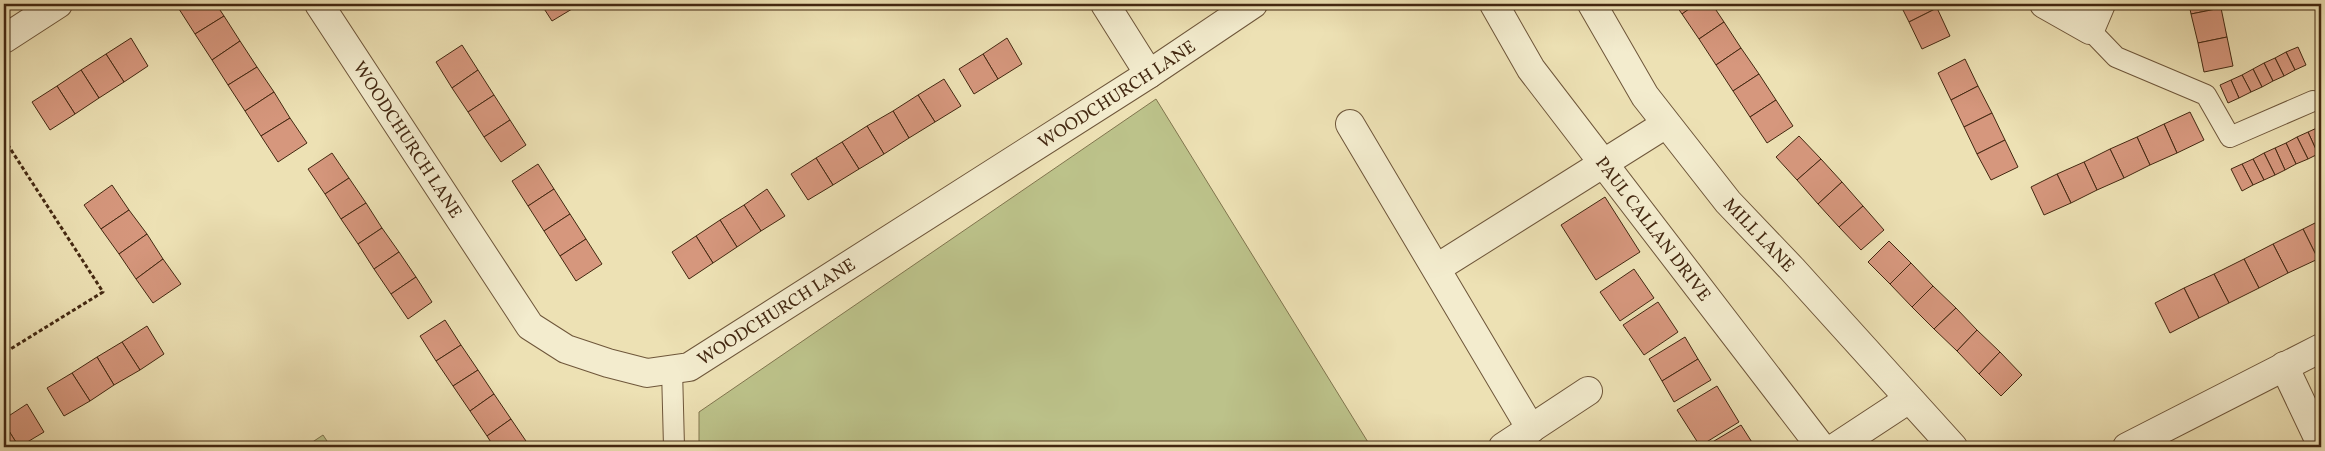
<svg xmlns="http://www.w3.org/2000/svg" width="2325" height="451" viewBox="0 0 2325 451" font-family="Vollkorn,serif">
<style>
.green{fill:#bcc28a;stroke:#80754e}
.building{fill:#d6977d;stroke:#432811}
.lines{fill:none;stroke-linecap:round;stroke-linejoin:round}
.service-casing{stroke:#6e563a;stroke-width:22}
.minor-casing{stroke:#6e563a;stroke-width:30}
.path{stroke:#432811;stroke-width:3;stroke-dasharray:4 2.5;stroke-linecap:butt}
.service{stroke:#f3ecce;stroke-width:20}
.minor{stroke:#f3ecce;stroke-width:28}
.labels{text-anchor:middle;stroke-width:5;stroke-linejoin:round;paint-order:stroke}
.street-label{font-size:18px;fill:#432811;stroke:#f3ecce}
</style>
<rect width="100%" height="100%" fill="#ede1b4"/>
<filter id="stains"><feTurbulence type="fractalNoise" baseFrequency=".004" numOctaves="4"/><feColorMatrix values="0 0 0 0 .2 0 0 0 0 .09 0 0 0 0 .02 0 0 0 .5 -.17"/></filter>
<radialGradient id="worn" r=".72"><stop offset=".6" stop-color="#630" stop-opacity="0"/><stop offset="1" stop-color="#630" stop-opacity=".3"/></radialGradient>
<g class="green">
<polygon points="1156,99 1371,447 699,447 699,412"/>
<polygon points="323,435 331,447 305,447"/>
</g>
<g class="building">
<polygon points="187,4 216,4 224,16 195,34 179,9"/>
<polygon points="541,4 576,4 577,6 552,21"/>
<polygon points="1675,4 1696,4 1682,14"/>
<polygon points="1696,4 1712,4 1724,22 1699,39 1682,14"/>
<polygon points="1900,4 1935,4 1937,8 1909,22"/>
<polygon points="2189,4 2220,4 2221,8 2191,14"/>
<polygon points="1937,8 1950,36 1922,49 1909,22"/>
<polygon points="2221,8 2227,37 2198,43 2191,14"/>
<polygon points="224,16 240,41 212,60 195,34"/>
<polygon points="1724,22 1741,48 1716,65 1699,39"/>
<polygon points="2227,37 2233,66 2204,72 2198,43"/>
<polygon points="131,38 148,66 124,82 106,54"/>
<polygon points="1007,38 1022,64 998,79 983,54"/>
<polygon points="240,41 257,67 228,85 212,60"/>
<polygon points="462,45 478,70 452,88 436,62"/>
<polygon points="2298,47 2306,65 2295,70 2286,52"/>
<polygon points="1741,48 1759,74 1733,91 1716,65"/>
<polygon points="2286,52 2295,70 2284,76 2275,58"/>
<polygon points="106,54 124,82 99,98 81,70"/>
<polygon points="983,54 998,79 974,94 959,69"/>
<polygon points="2275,58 2284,76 2273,81 2264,63"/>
<polygon points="1965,59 1978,86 1951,100 1938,73"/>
<polygon points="2264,63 2273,81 2262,87 2253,69"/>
<polygon points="257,67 274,92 245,111 228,85"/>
<polygon points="2253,69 2262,87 2251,92 2242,75"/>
<polygon points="81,70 99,98 75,114 57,86"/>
<polygon points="478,70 494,95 468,112 452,88"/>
<polygon points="1759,74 1776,100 1750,117 1733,91"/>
<polygon points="2242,75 2251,92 2239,98 2231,80"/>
<polygon points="944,79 961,106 935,122 918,95"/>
<polygon points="2231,80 2239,98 2228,103 2220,85"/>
<polygon points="57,86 75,114 50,130 32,102"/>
<polygon points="1978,86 1992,113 1964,127 1951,100"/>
<polygon points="274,92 290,118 261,136 245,111"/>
<polygon points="494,95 510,120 484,137 468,112"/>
<polygon points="918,95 935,122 909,138 893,111"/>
<polygon points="1776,100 1793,126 1767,143 1750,117"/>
<polygon points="893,111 909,138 884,154 867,126"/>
<polygon points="2190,112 2204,140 2177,153 2164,124"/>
<polygon points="1992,113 2005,140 1977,154 1964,127"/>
<polygon points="290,118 307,143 278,162 261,136"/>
<polygon points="510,120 526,145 501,162 484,137"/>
<polygon points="2164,124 2177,153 2150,165 2137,137"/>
<polygon points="867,126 884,154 859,169 842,142"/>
<polygon points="2319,127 2321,132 2321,152 2318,154 2308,132"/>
<polygon points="2308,132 2318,154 2308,159 2297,137"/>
<polygon points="1799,136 1821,159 1797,180 1776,157"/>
<polygon points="2137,137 2150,165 2124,178 2110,149"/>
<polygon points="2297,137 2308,159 2296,164 2286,143"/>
<polygon points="2005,140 2018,167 1991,180 1977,154"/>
<polygon points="842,142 859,169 833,185 816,158"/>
<polygon points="2286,143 2296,164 2285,170 2275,148"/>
<polygon points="2275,148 2285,170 2275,175 2264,153"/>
<polygon points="2110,149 2124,178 2097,190 2084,162"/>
<polygon points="332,153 349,178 325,194 308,169"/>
<polygon points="2264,153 2275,175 2264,180 2253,159"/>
<polygon points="816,158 833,185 808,200 791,174"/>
<polygon points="1821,159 1842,182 1818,204 1797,180"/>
<polygon points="2253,159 2264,180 2253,185 2242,164"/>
<polygon points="2084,162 2097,190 2071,203 2057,174"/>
<polygon points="538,164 554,189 528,206 512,181"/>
<polygon points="2242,164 2253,185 2242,191 2231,169"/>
<polygon points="2057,174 2071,203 2044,215 2031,187"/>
<polygon points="349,178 366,203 341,219 325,194"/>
<polygon points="1842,182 1863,206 1839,227 1818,204"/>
<polygon points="112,185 129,210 101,229 84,205"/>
<polygon points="554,189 570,214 544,231 528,206"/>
<polygon points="767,189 785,216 761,231 744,205"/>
<polygon points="1605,197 1640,252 1596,280 1561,225"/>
<polygon points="366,203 382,228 358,244 341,219"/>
<polygon points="744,205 761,231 737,247 720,220"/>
<polygon points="1863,206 1884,230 1861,250 1839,227"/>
<polygon points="129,210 147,234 119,254 101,229"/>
<polygon points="570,214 586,239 560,256 544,231"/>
<polygon points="720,220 737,247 713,263 696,236"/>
<polygon points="2321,220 2321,257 2318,259 2303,229"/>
<polygon points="382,228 399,252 374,269 358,244"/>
<polygon points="2303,229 2318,259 2288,273 2273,244"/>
<polygon points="147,234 163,259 136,279 119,254"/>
<polygon points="696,236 713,263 689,279 672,252"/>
<polygon points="586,239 602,264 576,281 560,256"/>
<polygon points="1889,241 1911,263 1890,284 1868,262"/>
<polygon points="2273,244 2288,273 2259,288 2244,259"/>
<polygon points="399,252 416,277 391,294 374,269"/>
<polygon points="163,259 181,284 153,303 136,279"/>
<polygon points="2244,259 2259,288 2229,303 2214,274"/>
<polygon points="1911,263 1933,286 1912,307 1890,284"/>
<polygon points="1634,269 1654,298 1620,321 1600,292"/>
<polygon points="2214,274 2229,303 2199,318 2184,288"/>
<polygon points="416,277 432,302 408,319 391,294"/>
<polygon points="1933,286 1956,308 1934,329 1912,307"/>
<polygon points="2184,288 2199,318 2170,333 2155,303"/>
<polygon points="1658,302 1678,332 1644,355 1623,325"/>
<polygon points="1956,308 1977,330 1957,351 1934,329"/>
<polygon points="445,320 461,345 436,361 420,336"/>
<polygon points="147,326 164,354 140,370 122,342"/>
<polygon points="1977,330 2000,352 1979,374 1957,351"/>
<polygon points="1685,337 1698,359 1662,381 1649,359"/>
<polygon points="122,342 140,370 114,385 97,357"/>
<polygon points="461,345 478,370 453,386 436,361"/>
<polygon points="2000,352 2022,375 2001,396 1979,374"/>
<polygon points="97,357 114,385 90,401 72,373"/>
<polygon points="1698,359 1711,380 1674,402 1662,381"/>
<polygon points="478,370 494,394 470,411 453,386"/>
<polygon points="72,373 90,401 64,416 47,388"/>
<polygon points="1717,386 1739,422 1700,446 1677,410"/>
<polygon points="494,394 511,419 487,436 470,411"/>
<polygon points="27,404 44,432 19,447 4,423 4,419"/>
<polygon points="511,419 528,444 523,447 494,447 487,436"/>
<polygon points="4,423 19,447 4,447"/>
<polygon points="1741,425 1755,447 1704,447"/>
</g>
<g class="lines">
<g class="service-casing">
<g id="service">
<polyline points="2090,30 2116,57 2206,95 2230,137 2313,101"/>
<polyline points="672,369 674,447"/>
</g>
</g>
<g class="minor-casing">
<g id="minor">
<path id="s1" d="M319 4 530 326 566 349 608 363 647 373 689 367 1149 74 1253 4"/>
<polyline points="1105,4 1149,74"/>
<path id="s2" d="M1494 4 1531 69 1821 447"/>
<path id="s3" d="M1592 4 1645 96 1728 202 1792 269 1953 447"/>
<polyline points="2044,4 2090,30 2101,4"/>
<polyline points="4,39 58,4"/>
<polyline points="1350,124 1531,429"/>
<polyline points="1437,268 1666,124"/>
<polyline points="2284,366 2321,444"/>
<polyline points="1503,447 1588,391"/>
<polyline points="1836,447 1909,399"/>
<polyline points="2127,447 2321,348"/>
</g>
</g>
<polyline class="path" points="4,139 103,292 4,353"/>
<use href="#service" class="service"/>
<use href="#minor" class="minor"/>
</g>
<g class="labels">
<g class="street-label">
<text dy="6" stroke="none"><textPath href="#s1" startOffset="1062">WOODCHURCH LANE</textPath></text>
<text dy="6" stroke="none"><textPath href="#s1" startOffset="162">WOODCHURCH LANE</textPath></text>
<text dy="6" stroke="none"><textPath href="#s2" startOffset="276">PAUL CALLAN DRIVE</textPath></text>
<text dy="6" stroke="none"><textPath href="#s3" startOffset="286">MILL LANE</textPath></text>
<text dy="6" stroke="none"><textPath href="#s1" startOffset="658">WOODCHURCH LANE</textPath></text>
</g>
</g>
<rect width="2325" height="451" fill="none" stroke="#ede1b4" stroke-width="20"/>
<rect x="5" y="5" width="2315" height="441" fill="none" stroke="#432811" stroke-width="2.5"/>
<rect x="10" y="10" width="2305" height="431" fill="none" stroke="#432811"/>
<rect width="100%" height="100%" filter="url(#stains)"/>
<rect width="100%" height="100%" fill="url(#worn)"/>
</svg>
